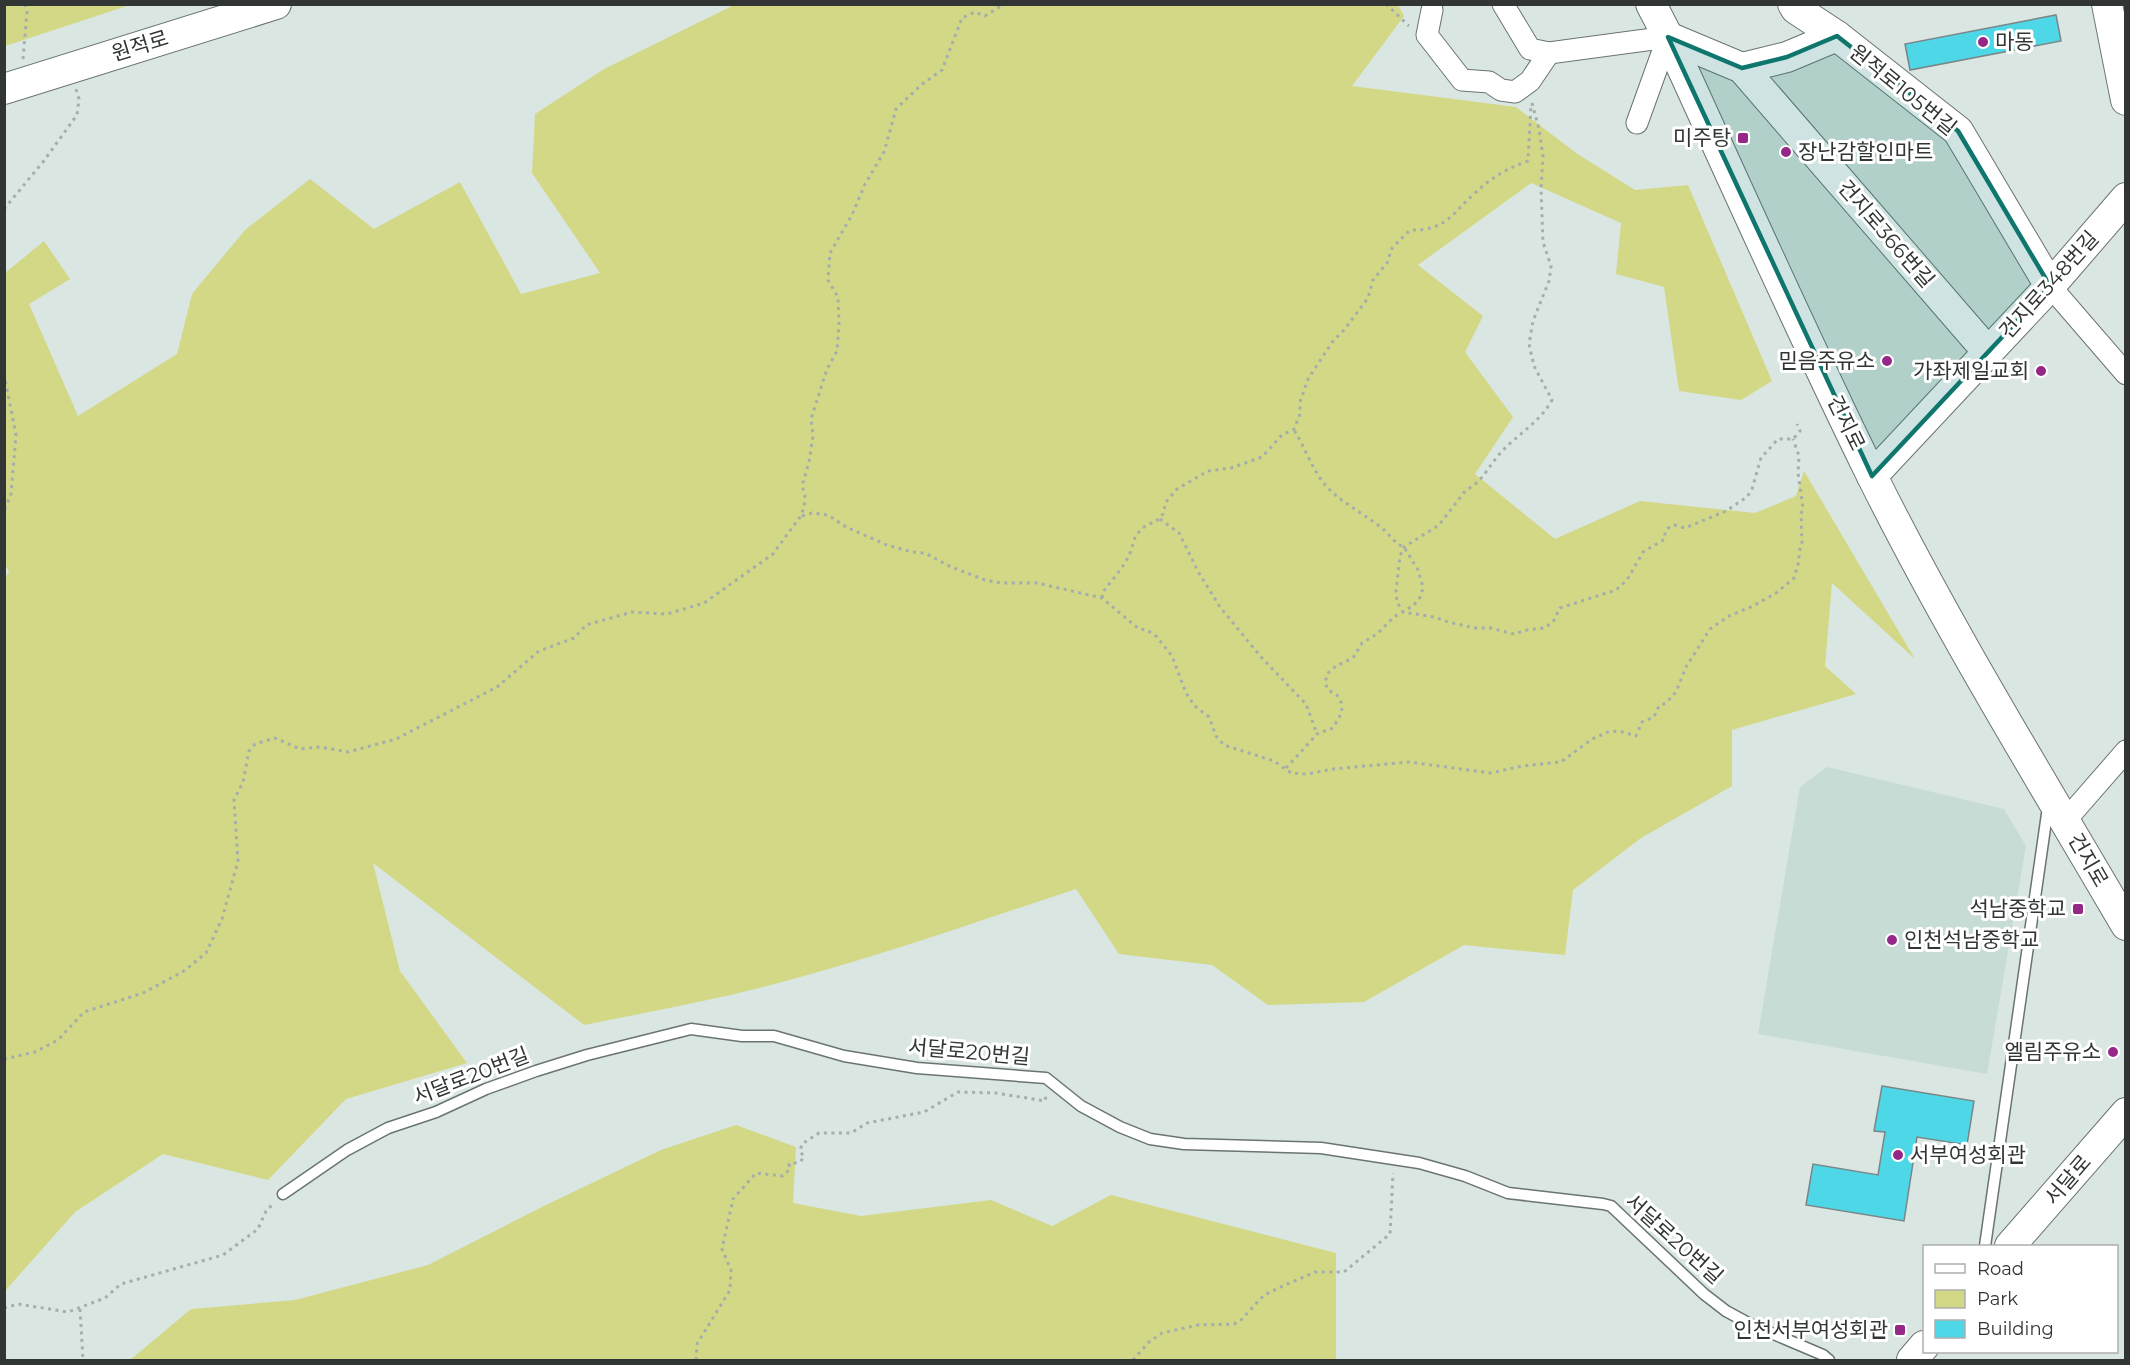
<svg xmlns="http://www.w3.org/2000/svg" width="2130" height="1365" viewBox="0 0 2130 1365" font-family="Montserrat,'Noto Sans KR',sans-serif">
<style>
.built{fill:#c8dcd6}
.green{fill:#d3d886}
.building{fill:#4ed7e7;stroke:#7a8587;stroke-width:1.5}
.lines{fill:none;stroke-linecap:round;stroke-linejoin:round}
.lane-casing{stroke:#6a7471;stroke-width:13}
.street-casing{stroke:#6a7471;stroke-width:23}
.secondary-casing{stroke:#6a7471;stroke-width:32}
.path{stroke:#a4aeab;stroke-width:3;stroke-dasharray:3 4.5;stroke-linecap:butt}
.lane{stroke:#fff;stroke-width:10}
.street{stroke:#fff;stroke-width:21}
.secondary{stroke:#fff;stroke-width:30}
.marked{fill:#0f766e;fill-opacity:0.2;stroke:#0f766e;stroke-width:4.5;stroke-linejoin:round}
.poi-dot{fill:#942788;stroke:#fff;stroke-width:2}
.labels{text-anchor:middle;stroke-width:6;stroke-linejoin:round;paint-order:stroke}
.poi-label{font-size:21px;fill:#313634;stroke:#fff;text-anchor:end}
.street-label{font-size:21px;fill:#313634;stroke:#fff}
</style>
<rect width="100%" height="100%" fill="#dae6e2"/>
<polygon class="built" points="1827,767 2004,809 2026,846 1987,1074 1758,1034 1800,787"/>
<g class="green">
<polygon points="5,4 130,4 130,5 5,46"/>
<path d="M734 5H1398L1404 16 1352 86 1516 107 1576 153 1635 190 1688 185 1772 381 1741 400 1679 391 1664 287 1616 274 1621 223 1531 183 1418 265 1483 316 1465 352 1513 417 1475 474 1555 539 1640 501 1755 513 1796 496 1804 471 1915 659 1832 583 1825 666 1856 694 1732 730V786L1641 838 1573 890 1565 955 1464 945 1364 1002 1268 1005 1212 965 1119 954 1076 889C982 920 889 953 793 979 725 998 654 1011 584 1025L373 863 400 971 467 1063 346 1099 268 1180 163 1154 75 1212 5 1291 4 579 9 572 4 562 5 273 44 241 70 279 29 304 78 416 177 354 192 294 245 230 310 179 374 229 460 182 521 294 600 273 532 173 535 114 604 69Z"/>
<polygon points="736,1125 796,1147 793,1203 861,1216 991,1200 1052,1226 1111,1195 1336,1253 1336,1360 130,1360 191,1309 295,1300 428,1265 548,1204 661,1150"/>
</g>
<g class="building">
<polygon points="2056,15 2061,41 1910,70 1905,44"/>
<polygon points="1882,1086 1974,1101 1967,1145 1917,1137 1904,1221 1806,1205 1813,1164 1878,1175 1885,1132 1874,1131"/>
</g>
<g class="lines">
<g class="lane-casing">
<g id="lane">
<polyline points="283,1194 347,1150 388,1128 436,1112 486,1089 536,1071 587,1055 691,1029 742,1036 774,1036 844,1056 917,1068 1046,1078 1081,1106 1120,1127 1150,1139 1184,1144 1321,1148 1419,1163 1465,1176 1508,1193 1603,1204 1611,1206 1704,1294 1726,1311 1750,1324 1823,1355 1829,1360"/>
<polyline points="1985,1246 2048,807"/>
</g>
</g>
<g class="street-casing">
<g id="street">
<polyline points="1503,4 1530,49 1549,53"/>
<polyline points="1432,10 1427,35 1462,80 1489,82 1501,90 1515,92 1530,81 1549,53 1668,37 1637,123"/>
<polyline points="2050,286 2126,374"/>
<polyline points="2065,821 2126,751"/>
</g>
</g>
<g class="secondary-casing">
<g id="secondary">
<path d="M1651 4 1668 37C1735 183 1800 330 1871 474 1948 629 2039 776 2126 925"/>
<polyline points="1793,4 1796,9 1837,36 1958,131 2050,286"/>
<polyline points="2107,4 2126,100"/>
<polyline points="1668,37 1742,68 1988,352"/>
<polyline points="1742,68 1787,57 1837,36"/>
<polyline points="4,89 276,4"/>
<polyline points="1872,476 2050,286 2126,198"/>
<polyline points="2010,1246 2126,1113"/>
<polyline points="1912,1360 1924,1346"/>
</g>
</g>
<g class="path">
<polyline points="1386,4 1409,26"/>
<polyline points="23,59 27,12 25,4"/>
<path d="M1532 103 1539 129 1543 157 1541 189 1543 242 1551 266 1549 281 1533 321 1529 344 1534 366 1552 400C1539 424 1514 436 1497 457 1488 468 1480 484 1466 490L1439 525 1404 547 1400 556 1396 591 1397 602 1403 612 1434 617 1448 622 1475 628H1490L1514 634 1527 630 1544 628 1553 622 1560 608 1616 590 1627 580 1643 552 1665 539C1664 531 1667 528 1674 525L1685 528 1726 511 1747 497 1752 489 1761 458 1778 439H1793L1800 431 1797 424"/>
<polyline points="4,209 43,162 77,115 79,99 76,89"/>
<polyline points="4,374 16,435 11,494 4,511"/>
<polyline points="802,516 812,513 828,515 846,527 887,545 912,552 925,553 949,566 985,580 1001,583 1037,583 1102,598 1139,629 1147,630 1157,637 1172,656 1186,693 1195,706 1209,717 1216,736 1224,745 1274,761 1291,773 1307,774 1333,769 1409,762 1491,773 1522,766 1561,762 1592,739 1610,731 1623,732 1636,736 1642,722 1654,717 1659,706 1666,703 1676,692 1686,667 1710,629 1729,616 1753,606 1776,593 1794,578 1799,561 1799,552 1802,544 1801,514 1803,508 1798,473 1799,456 1793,439"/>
<polyline points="1160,519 1179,533 1199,573 1220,607 1261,657 1306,704 1317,734"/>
<path d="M1102 598 1103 592C1112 580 1124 567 1130 553 1133 546 1133 538 1139 532 1150 518 1164 526 1165 503L1177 489 1208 471 1231 468 1262 457 1282 435 1294 429 1300 414V402L1308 379 1333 341 1344 330 1368 298 1373 280 1387 263 1392 248 1410 230C1447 231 1452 213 1476 192 1492 177 1508 168 1528 161L1531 105"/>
<path d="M1286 768 1317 734 1333 728 1342 712 1341 702 1337 695 1328 690 1325 682 1328 673 1336 666 1353 658 1362 643 1377 634 1394 617 1414 605 1421 596 1423 587 1418 570 1404 547C1395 544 1390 535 1383 529 1365 514 1343 504 1327 487 1313 472 1305 447 1294 430"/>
<polyline points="4,1059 35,1052 58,1040 84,1012 143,993 184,971 206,953 222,919 238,861 234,800 243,782 249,751 255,744 275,738 300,749 320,747 348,752 396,739 497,687 539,651 574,638 586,625 632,612 667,614 704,603 773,554 800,517 804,508 805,495 802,486 809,462 813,436 811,419 827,369 837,351 839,324 838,297 828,280 830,253 852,215 865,184 884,152 896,109 921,85 942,70 962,18 975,12 985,16 1004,4"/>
<polyline points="4,1308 18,1304 68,1312 105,1298 121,1284 223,1255 258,1229 266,1211 274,1203"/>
<polyline points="80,1309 83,1360"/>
<polyline points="696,1360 697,1344 730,1290 731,1270 722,1249 733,1199 756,1173 783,1176 790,1169 789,1164 800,1162 804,1157 800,1151 802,1144 819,1133 851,1133 867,1123 924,1112 958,1092 996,1093 1045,1101 1046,1096"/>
<polyline points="1133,1360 1149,1342 1162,1333 1198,1325 1234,1324 1241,1320 1264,1295 1285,1285 1315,1272 1344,1272 1390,1234 1393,1173"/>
</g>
<use href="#lane" class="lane"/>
<use href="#street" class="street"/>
<use href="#secondary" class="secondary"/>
</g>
<path class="marked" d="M1837 36 1958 131 2050 286 1872 476 1668 37 1742 68 1787 57Z"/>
<g class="poi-dot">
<circle cx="1983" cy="42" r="6"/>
<rect x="1737" y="132" width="12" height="12" rx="3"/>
<circle cx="1786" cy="152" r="6"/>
<circle cx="1887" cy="361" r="6"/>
<circle cx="2041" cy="371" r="6"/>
<rect x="2072" y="903" width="12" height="12" rx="3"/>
<circle cx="1892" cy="940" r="6"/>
<circle cx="2113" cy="1052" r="6"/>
<circle cx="1898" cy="1155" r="6"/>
<rect x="1894" y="1324" width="12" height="12" rx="3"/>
</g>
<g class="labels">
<g class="poi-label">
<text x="1995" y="49" text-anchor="start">마동</text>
<text x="1731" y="145">미주탕</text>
<text x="1798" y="159" text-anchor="start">장난감할인마트</text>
<text x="1875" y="368">믿음주유소</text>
<text x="2029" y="378">가좌제일교회</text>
<text x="2066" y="916">석남중학교</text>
<text x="1904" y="947" text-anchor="start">인천석남중학교</text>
<text x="2101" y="1059">엘림주유소</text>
<text x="1910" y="1162" text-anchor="start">서부여성회관</text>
<text x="1888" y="1337">인천서부여성회관</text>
</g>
<g class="street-label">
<text transform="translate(140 46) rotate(-17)" y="7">원적로</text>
<text transform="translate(1903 90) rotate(39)" y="7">원적로105번길</text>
<text transform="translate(1886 234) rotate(49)" y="7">건지로366번길</text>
<text transform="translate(2049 285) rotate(-48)" y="7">건지로348번길</text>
<text transform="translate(1846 423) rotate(64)" y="7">건지로</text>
<text transform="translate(2088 860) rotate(60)" y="7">건지로</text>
<text transform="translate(969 1052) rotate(5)" y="7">서달로20번길</text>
<text transform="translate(471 1076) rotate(-21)" y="7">서달로20번길</text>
<text transform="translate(2068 1180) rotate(-49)" y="7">서달로</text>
<text transform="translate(1674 1239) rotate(42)" y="7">서달로20번길</text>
</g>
</g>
<rect width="2130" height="1365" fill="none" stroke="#313634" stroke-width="12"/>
<rect x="1923" y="1245" width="195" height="108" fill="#ffffff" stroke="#adafae" stroke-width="1.5"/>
<rect x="1935" y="1264" width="30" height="9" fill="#ffffff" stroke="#adafae" stroke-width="1.5"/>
<text x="1977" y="1275" font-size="18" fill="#313634">Road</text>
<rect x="1935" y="1290" width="30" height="18" fill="#d3d886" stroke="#adafae" stroke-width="1.5"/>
<text x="1977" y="1305" font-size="18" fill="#313634">Park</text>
<rect x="1935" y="1320" width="30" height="18" fill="#4ed7e7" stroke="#adafae" stroke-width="1.5"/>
<text x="1977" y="1335" font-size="18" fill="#313634">Building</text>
</svg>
